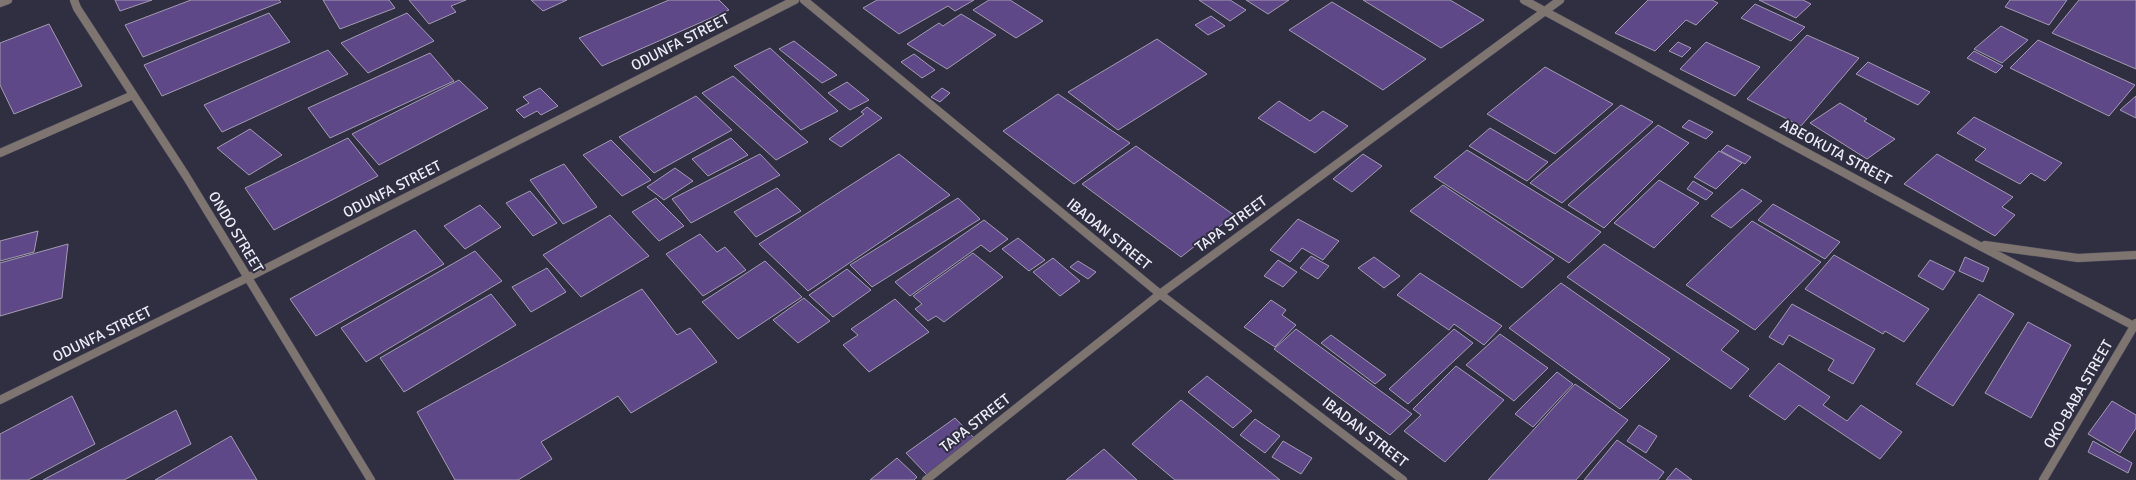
<svg xmlns="http://www.w3.org/2000/svg" width="2136" height="480" viewBox="0 0 2136 480" font-family="Signika,sans-serif">
<style>
.building{fill:#5f4887;stroke:#a29bb2}
.lines{fill:none;stroke-linecap:round;stroke-linejoin:round}
.service-casing{stroke:#4e4d5e;stroke-width:9}
.minor-casing{stroke:#4e4d5e;stroke-width:9}
.service{stroke:#7f7570;stroke-width:8}
.minor{stroke:#7f7570;stroke-width:8}
.labels{text-anchor:middle;stroke-width:4;stroke-linejoin:round;paint-order:stroke}
.street-label{font-size:15px;fill:#ececf8;stroke:#302f41}
</style>
<rect width="100%" height="100%" fill="#302f41"/>
<g class="building">
<polygon points="115,0 152,0 120,11"/>
<polygon points="191,0 279,0 281,2 143,57 125,25"/>
<polygon points="323,0 389,0 395,8 340,29"/>
<polygon points="409,0 466,0 451,6 456,12 429,24"/>
<polygon points="531,0 567,0 543,11"/>
<polygon points="669,0 719,0 729,10 602,66 579,38"/>
<polygon points="877,0 974,0 955,11 948,6 899,34 863,8"/>
<polygon points="989,0 1010,0 1043,21 1016,38 973,10"/>
<polygon points="1199,0 1230,0 1246,10 1230,21"/>
<polygon points="1246,0 1289,0 1268,14"/>
<polygon points="1363,0 1450,0 1484,20 1441,48"/>
<polygon points="1648,0 1712,0 1718,3 1696,25 1686,20 1655,51 1615,33"/>
<polygon points="1759,0 1803,0 1811,4 1796,18"/>
<polygon points="2010,0 2067,0 2049,25 2005,7"/>
<polygon points="2079,0 2136,0 2136,69 2052,33"/>
<polygon points="1332,2 1426,59 1383,90 1289,30"/>
<polygon points="1755,4 1805,27 1791,41 1741,18"/>
<polygon points="269,13 290,42 162,96 144,65"/>
<polygon points="407,13 434,41 368,73 341,43"/>
<polygon points="961,14 996,35 947,69 907,44 939,23 943,26"/>
<polygon points="1211,16 1225,26 1208,35 1195,25"/>
<polygon points="49,24 82,86 14,114 0,85 0,43"/>
<polygon points="2001,26 2028,40 2002,63 1974,49"/>
<polygon points="1807,35 1859,58 1801,126 1747,99"/>
<polygon points="1157,39 1207,74 1118,130 1068,92"/>
<polygon points="2038,40 2135,85 2109,116 2010,68"/>
<polygon points="794,41 837,75 822,83 779,49"/>
<polygon points="1678,42 1691,48 1682,57 1669,51"/>
<polygon points="1706,42 1760,67 1735,96 1680,69"/>
<polygon points="770,48 838,111 801,130 734,66"/>
<polygon points="328,50 348,74 222,132 204,105"/>
<polygon points="1974,51 2003,66 1996,73 1967,58"/>
<polygon points="430,53 454,81 330,138 308,108"/>
<polygon points="914,54 935,70 922,78 901,62"/>
<polygon points="1868,62 1930,92 1918,105 1856,74"/>
<polygon points="1545,67 1613,104 1555,154 1487,114"/>
<polygon points="733,76 808,142 776,160 702,93"/>
<polygon points="459,80 488,108 379,165 352,134"/>
<polygon points="847,82 869,100 850,110 828,93"/>
<polygon points="540,88 558,106 541,115 537,111 524,118 516,110 529,103 523,97"/>
<polygon points="942,88 950,93 940,102 931,97"/>
<polygon points="1058,94 1130,143 1074,184 1003,131"/>
<polygon points="696,96 732,130 654,173 619,137"/>
<polygon points="2136,96 2136,118 2120,110"/>
<polygon points="1279,101 1310,121 1323,111 1348,126 1315,153 1258,118"/>
<polygon points="1840,103 1867,119 1864,121 1895,139 1867,159 1810,123"/>
<polygon points="1621,105 1653,122 1562,203 1530,183"/>
<polygon points="867,107 882,118 841,147 829,139 864,114 861,112"/>
<polygon points="1974,117 2062,163 2045,181 2031,173 2020,184 1975,160 1986,149 1957,133"/>
<polygon points="1689,120 1713,132 1706,139 1682,127"/>
<polygon points="1658,125 1689,143 1604,228 1568,205"/>
<polygon points="1490,128 1548,162 1527,181 1469,146"/>
<polygon points="250,129 282,155 249,175 217,148"/>
<polygon points="348,138 378,176 274,230 245,188"/>
<polygon points="731,138 748,155 708,176 692,159"/>
<polygon points="611,140 651,180 622,196 583,155"/>
<polygon points="1727,145 1751,157 1745,164 1721,151"/>
<polygon points="1136,146 1234,215 1181,257 1082,184"/>
<polygon points="1467,150 1601,232 1569,263 1434,177"/>
<polygon points="1719,151 1742,163 1716,189 1694,177"/>
<polygon points="760,154 780,175 691,223 672,199"/>
<polygon points="899,154 950,195 808,291 759,244"/>
<polygon points="1363,154 1382,166 1352,192 1333,179"/>
<polygon points="1937,154 2013,197 2002,207 2015,215 1995,236 1904,184"/>
<polygon points="564,164 597,207 563,224 530,180"/>
<polygon points="675,168 693,181 664,200 647,187"/>
<polygon points="1659,180 1699,203 1654,248 1614,223"/>
<polygon points="1693,181 1713,193 1706,200 1687,189"/>
<polygon points="1443,185 1554,259 1522,288 1410,211"/>
<polygon points="777,188 801,211 756,237 734,212"/>
<polygon points="1742,189 1762,201 1731,228 1711,216"/>
<polygon points="530,191 557,223 533,236 506,203"/>
<polygon points="656,198 684,226 659,241 632,212"/>
<polygon points="958,198 980,219 872,287 850,265"/>
<polygon points="1773,204 1840,242 1825,259 1758,220"/>
<polygon points="480,205 501,227 465,249 444,226"/>
<polygon points="610,215 649,256 581,297 543,255"/>
<polygon points="1298,219 1339,241 1323,260 1302,248 1290,262 1270,250"/>
<polygon points="984,220 1008,239 990,252 981,245 910,296 895,282"/>
<polygon points="1752,221 1821,262 1755,330 1686,285"/>
<polygon points="415,230 444,264 316,336 290,299"/>
<polygon points="38,231 34,252 0,261 0,241"/>
<polygon points="700,234 717,252 725,247 746,270 703,296 666,254"/>
<polygon points="1018,238 1045,260 1029,271 1002,249"/>
<polygon points="68,244 62,298 0,316 0,263"/>
<polygon points="1604,244 1739,331 1721,350 1749,369 1731,389 1567,277"/>
<polygon points="475,251 502,281 366,362 341,328"/>
<polygon points="973,253 1003,277 944,322 936,316 928,321 915,309 922,304 913,296"/>
<polygon points="1834,255 1929,309 1904,342 1885,331 1883,334 1805,289"/>
<polygon points="1311,256 1329,266 1318,279 1300,268"/>
<polygon points="1374,257 1400,276 1384,288 1358,268"/>
<polygon points="1965,257 1989,268 1983,282 1959,271"/>
<polygon points="1053,258 1080,281 1060,296 1033,272"/>
<polygon points="1278,260 1297,272 1283,287 1264,276"/>
<polygon points="1930,260 1955,272 1943,290 1918,276"/>
<polygon points="765,261 802,297 738,339 702,302"/>
<polygon points="1078,261 1096,272 1088,279 1070,267"/>
<polygon points="547,268 566,292 531,312 512,287"/>
<polygon points="847,269 871,290 833,317 809,295"/>
<polygon points="1420,273 1502,326 1484,345 1454,324 1449,330 1397,295"/>
<polygon points="1561,283 1670,359 1620,409 1509,328"/>
<polygon points="642,289 677,335 690,328 717,362 631,413 618,396 541,442 552,459 518,480 455,480 417,412"/>
<polygon points="491,294 516,325 404,392 380,358"/>
<polygon points="1979,294 2014,314 1953,406 1916,384"/>
<polygon points="804,298 830,321 798,343 773,320"/>
<polygon points="895,299 929,332 869,372 843,345 858,335 851,329"/>
<polygon points="1271,300 1286,310 1282,315 1296,325 1275,347 1244,327"/>
<polygon points="1792,304 1875,349 1853,384 1828,370 1834,360 1789,335 1783,345 1769,337"/>
<polygon points="2028,322 2071,345 2031,418 1985,393"/>
<polygon points="1296,329 1412,414 1390,435 1274,349"/>
<polygon points="1454,329 1473,343 1408,404 1389,389"/>
<polygon points="1500,334 1548,368 1514,401 1466,365"/>
<polygon points="1331,335 1386,375 1375,384 1321,343"/>
<polygon points="1779,363 1830,397 1823,405 1847,421 1861,405 1902,432 1880,459 1799,405 1785,420 1749,396"/>
<polygon points="1456,366 1504,400 1445,462 1404,431 1421,415 1413,409"/>
<polygon points="1557,372 1573,384 1533,427 1515,414"/>
<polygon points="1207,376 1252,411 1233,428 1188,392"/>
<polygon points="1575,384 1628,420 1576,480 1488,480"/>
<polygon points="72,396 95,444 28,480 0,480 0,434"/>
<polygon points="1181,400 1280,480 1175,480 1132,444"/>
<polygon points="2112,401 2136,415 2136,428 2120,453 2088,434"/>
<polygon points="176,410 191,444 124,480 43,480"/>
<polygon points="955,418 976,440 927,475 906,453"/>
<polygon points="1255,419 1280,436 1265,453 1240,435"/>
<polygon points="1639,425 1657,436 1646,453 1627,441"/>
<polygon points="231,436 257,480 155,480"/>
<polygon points="1617,440 1664,472 1658,480 1584,480"/>
<polygon points="1283,441 1312,458 1301,474 1272,457"/>
<polygon points="2093,441 2132,463 2128,473 2088,452"/>
<polygon points="1104,449 1137,480 1066,480"/>
<polygon points="897,458 917,477 914,480 870,480"/>
<polygon points="1676,468 1692,480 1666,480"/>
</g>
<g class="lines">
<g class="service-casing">
<polyline id="service" points="0,153 133,95"/>
</g>
<g class="minor-casing">
<g id="minor">
<polyline points="74,0 77,8 186,176 371,480"/>
<polyline points="804,0 1160,294 1403,480"/>
<polyline points="1524,0 1976,244 2136,327"/>
<polyline points="0,3 8,0"/>
<polyline points="1985,245 2078,258 2136,255"/>
<polyline points="0,400 247,278 795,0"/>
<polyline points="926,480 1160,294 1560,0"/>
<polyline points="2043,480 2136,323"/>
</g>
</g>
<use href="#service" class="service"/>
<use href="#minor" class="minor"/>
</g>
<g class="labels">
<g class="street-label">
<text transform="translate(680 42) rotate(-27)" y="5">ODUNFA STREET</text>
<text transform="translate(1836 152) rotate(28)" y="5">ABEOKUTA STREET</text>
<text transform="translate(392 189) rotate(-27)" y="5">ODUNFA STREET</text>
<text transform="translate(1231 224) rotate(-36)" y="5">TAPA STREET</text>
<text transform="translate(236 232) rotate(59)" y="5">ONDO STREET</text>
<text transform="translate(1109 234) rotate(39)" y="5">IBADAN STREET</text>
<text transform="translate(102 334) rotate(-26)" y="5">ODUNFA STREET</text>
<text transform="translate(2078 394) rotate(-60)" y="5">OKO-BABA STREET</text>
<text transform="translate(975 423) rotate(-38)" y="5">TAPA STREET</text>
<text transform="translate(1365 432) rotate(38)" y="5">IBADAN STREET</text>
</g>
</g>
</svg>
